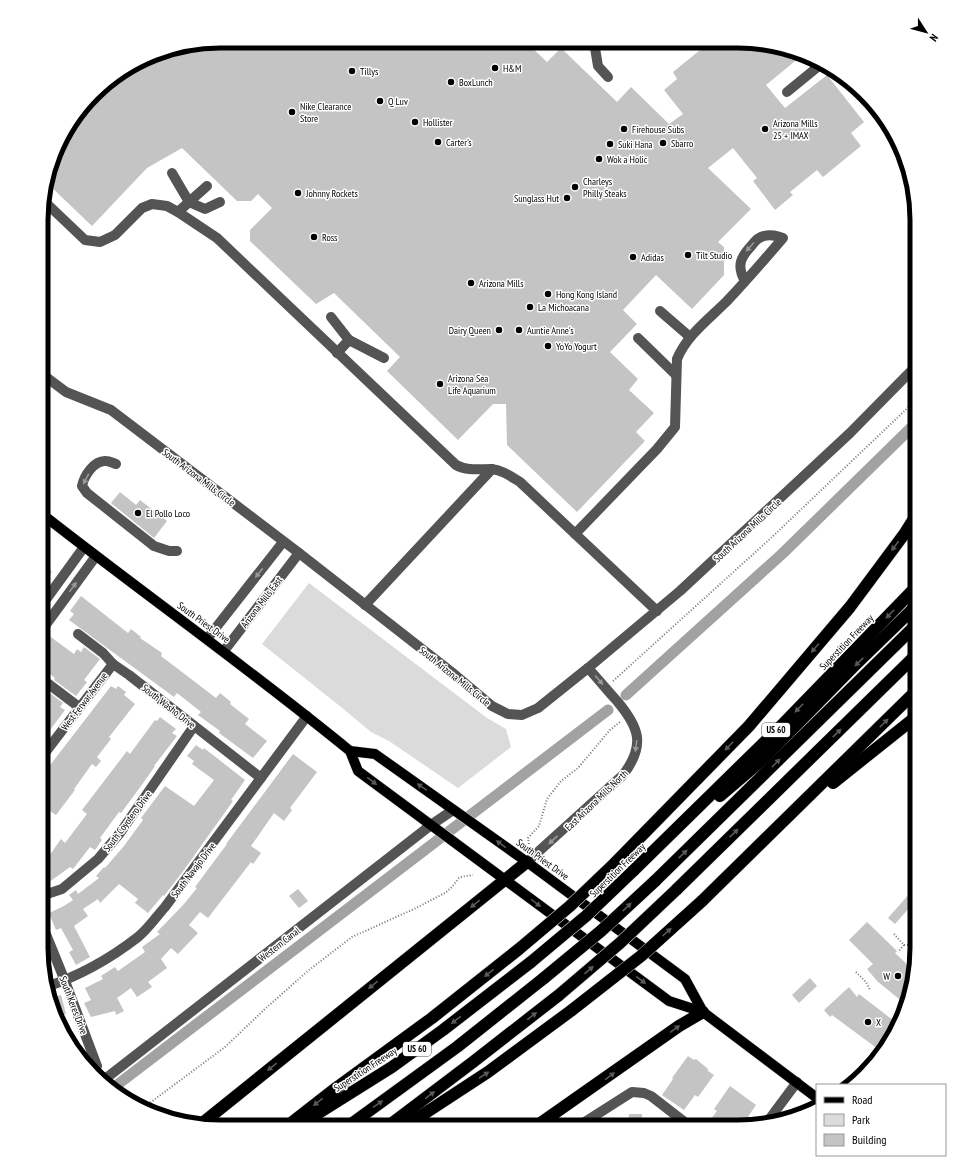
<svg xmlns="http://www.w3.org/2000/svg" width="958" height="1168" viewBox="0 0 958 1168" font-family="'PT Sans Narrow',sans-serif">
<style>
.green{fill:#dbdbdb}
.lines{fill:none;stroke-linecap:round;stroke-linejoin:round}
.canal{stroke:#a2a2a2;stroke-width:11}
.building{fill:#c4c4c4}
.major-casing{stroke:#dbdbdb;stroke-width:11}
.highway-casing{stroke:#dbdbdb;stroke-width:13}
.path{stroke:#767676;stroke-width:2;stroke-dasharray:1 2;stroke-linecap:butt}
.minor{stroke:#545454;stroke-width:10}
.major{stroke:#000;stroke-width:10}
.highway{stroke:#000;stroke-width:12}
.highway-bridge-casing{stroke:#dbdbdb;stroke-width:13;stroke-linecap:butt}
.highway-bridge{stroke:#000;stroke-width:12}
.oneway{fill:#989898}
.oneway2{fill:#595959}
.poi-dot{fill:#000;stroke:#fff;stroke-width:1.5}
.labels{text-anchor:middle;stroke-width:3;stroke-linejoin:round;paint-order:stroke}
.shield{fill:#fff;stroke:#4c4c4c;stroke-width:1}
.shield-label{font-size:9px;font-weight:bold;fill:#000}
.poi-label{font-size:10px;fill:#000;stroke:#fff;text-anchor:start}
.street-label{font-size:10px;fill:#000;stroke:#fff}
.rim{fill:none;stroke:#000;stroke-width:5}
</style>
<rect width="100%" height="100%" fill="#fff"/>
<polygon class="green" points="309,583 487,718 506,729 511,747 458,788 389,741 371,732 341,707 262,644"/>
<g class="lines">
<g class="canal">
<polyline points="626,695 782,554 917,422"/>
<polyline points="113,1088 608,710"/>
</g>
</g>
<g class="building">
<polygon points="220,41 526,42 547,62 561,48 617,102 631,87 669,124 683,114 664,90 677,79 673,72 710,42 761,43 800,57 766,85 785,108 827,75 864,122 851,133 861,146 823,177 817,170 790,192 793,195 775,210 753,181 757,178 733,148 708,168 751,209 718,242 724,247 724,275 692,309 656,275 623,310 637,324 610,352 638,379 629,390 654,413 636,432 645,441 577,512 507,445 506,404 493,404 458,440 387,371 400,357 334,293 316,304 250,241 250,230 272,208 258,194 251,201 237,201 182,148 147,168 92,226 47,183 65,131 102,85 163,51"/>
<polygon points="120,492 136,505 140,500 167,521 154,538 111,503"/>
<polygon points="42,567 52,571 42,593"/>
<polygon points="81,596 128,633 131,629 141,637 140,638 162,653 161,656 216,698 220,693 231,702 230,704 249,719 245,724 267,741 253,758 219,733 220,731 198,715 201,712 177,693 174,697 69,620 74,614 70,611"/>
<polygon points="48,635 74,654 77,649 81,652 84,647 100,659 84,680 87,682 76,696 54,680 55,678 42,668 42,644"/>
<polygon points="111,686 116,689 118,686 126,692 124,695 135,704 109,737 111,739 97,757 101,761 96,767 92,764 74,789 75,790 56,815 47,809 41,816 41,777"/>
<polygon points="46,690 63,703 60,707 65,710 41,742 42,697"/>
<polygon points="160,717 176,729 172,733 177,736 154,766 155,766 141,786 121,813 119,812 100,838 102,840 95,850 90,847 73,869 70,867 41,888 41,851 47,859 61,839 65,843 87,814 82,810 127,751 130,754 155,720 157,721"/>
<polygon points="196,745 203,750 204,748 245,780 231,800 233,801 184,870 164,896 163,895 148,913 135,903 138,899 119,884 100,903 98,899 83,909 88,916 74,926 90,957 76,965 69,952 73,950 61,928 56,930 49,913 64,906 73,900 69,895 76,890 78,894 99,878 96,876 104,867 105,868 124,846 143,820 141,818 165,786 194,806 214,780 192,764 194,761 187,756"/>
<polygon points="293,754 317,772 290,808 292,810 284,821 274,813 251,846 261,853 253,864 251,862 208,918 200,912 189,925 198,933 178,954 171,948 161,959 167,968 148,982 152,987 137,997 131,988 117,998 124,1011 116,1015 115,1011 91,1017 84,1003 91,1000 85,988 103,979 101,976 115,967 118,971 145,952 142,947 160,934 157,932 184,904 197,888 195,887 227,844 226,844"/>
<polygon points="298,889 308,901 299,908 289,896"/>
<polygon points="910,893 917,899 895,924 888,918"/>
<polygon points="867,922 897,951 895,953 914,971 909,998 904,1003 877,981 867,969 873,964 849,940"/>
<polygon points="810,978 817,986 799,1003 792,995"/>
<polygon points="849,987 857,997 859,994 898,1024 887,1047 882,1052 832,1015 830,1017 824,1010"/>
<polygon points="61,995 66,1014 56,1017 49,998"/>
<polygon points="688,1056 694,1060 696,1059 708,1069 708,1071 714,1075 698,1097 695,1095 684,1110 662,1095 673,1079 672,1078"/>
<polygon points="730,1086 756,1105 741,1127 705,1127 717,1111 714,1109"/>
<polygon points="629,1114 642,1114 641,1127 628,1127"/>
</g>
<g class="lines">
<g class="major-casing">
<g id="major">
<path d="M42 514C144 594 250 669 350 751L358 771 669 1001 703 1012 817 1098"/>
<polyline points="350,751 375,754 527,862 685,979 703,1012"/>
</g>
</g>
<g class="highway-casing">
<g id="highway">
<polyline points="833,783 917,716"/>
<polyline points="720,796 762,760 853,667 917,605"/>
<polyline points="615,863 749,726 850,607 905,533 917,514"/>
<polyline points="633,871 784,723 917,586"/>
<polyline points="655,881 917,624"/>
<polyline points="676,890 917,654"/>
<polyline points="702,901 917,690"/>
<polyline points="200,1125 527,862"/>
<polyline points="298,1126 392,1067 443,1030 531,962"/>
<polyline points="286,1127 336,1088 432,1018 519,949"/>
<polyline points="347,1127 457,1047 544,978"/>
<polyline points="387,1127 473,1062 559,995"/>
<polyline points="404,1127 488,1072 572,1010"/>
<polyline points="535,1127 679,1026 703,1012"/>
</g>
</g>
<g class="path">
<polyline points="613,681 771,538 917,399"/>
<polyline points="529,844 528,838 539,826 547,799 561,781 578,768 610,730 621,721"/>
<polyline points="894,934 904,945 898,952"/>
<polyline points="904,945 913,945 917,942"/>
<polyline points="856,972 866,982 870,990"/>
<polyline points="143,1108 225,1047 266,1008 309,970 352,937 414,909 445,893 452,887 459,878 465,876 473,875"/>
</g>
<g class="minor">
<polyline points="594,42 598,66 608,77"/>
<polyline points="787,92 820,65"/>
<polyline points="172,173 189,202 178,212"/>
<polyline points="207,186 189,202 205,209 220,202"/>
<path d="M43 200 85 240 100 242 115 235 142 208 152 204 167 206 178 212 217 238 456 465C467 471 479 469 491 469 502 470 510 476 520 482L657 611"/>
<polyline points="660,311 690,337"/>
<polyline points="331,317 349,340"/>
<polyline points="638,338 676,375"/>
<polyline points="337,353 349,340 384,358"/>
<polyline points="42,374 66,392 111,410 299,553 454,674 492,706 508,714 522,715 538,708 588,668 680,591 850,433 917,365"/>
<path d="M116 464C113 463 109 461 106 461 94 460 84 476 82 486L87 493 154 546 169 551H177"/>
<path d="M575 534 657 449 675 427 677 359C687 335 709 319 727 301 746 281 765 259 783 238 777 236 771 234 764 236 759 237 755 241 752 245 741 257 736 265 745 281"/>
<polyline points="42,605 84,547"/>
<polyline points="365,605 492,469"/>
<polyline points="42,630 96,556"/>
<polyline points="78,634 103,653 113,664 129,675 261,778"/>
<polyline points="207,639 283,542"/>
<polyline points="224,651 299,553"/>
<polyline points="42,679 79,707"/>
<polyline points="41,758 113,664"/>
<path d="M527 862 623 775C646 745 639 727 617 701 607 690 598 679 588 668"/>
<polyline points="41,896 62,889 98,859 120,833 194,726"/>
<polyline points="41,922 65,981 97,1066 94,1068"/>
<path d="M46 987C79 976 111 958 138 937 148 929 156 917 165 907L307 716"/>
<polyline points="105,1079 431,825 453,810"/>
<polyline points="768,1121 797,1082"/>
<polyline points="577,1127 632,1092 644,1093 651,1096 691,1127"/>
</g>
<use href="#major" class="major"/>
<use href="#highway" class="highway"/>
<g class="highway-bridge-casing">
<g id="highway-bridge">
<polyline points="519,949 570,906 615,863"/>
<polyline points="531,962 586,916 633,871"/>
<polyline points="544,978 601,931 655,881"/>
<polyline points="559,995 620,943 676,890"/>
<polyline points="572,1010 641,956 702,901"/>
</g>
</g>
<use href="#highway-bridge" class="highway-bridge"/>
</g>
<defs><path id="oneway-solid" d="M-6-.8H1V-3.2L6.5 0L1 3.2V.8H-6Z"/></defs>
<g class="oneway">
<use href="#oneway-solid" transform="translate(750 247) rotate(132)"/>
<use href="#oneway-solid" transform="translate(86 479) rotate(117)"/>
<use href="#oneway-solid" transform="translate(259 573) rotate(128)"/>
<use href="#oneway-solid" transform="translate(73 587) rotate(-54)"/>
<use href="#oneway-solid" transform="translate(599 680) rotate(49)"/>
<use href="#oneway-solid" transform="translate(636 746) rotate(98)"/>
<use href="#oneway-solid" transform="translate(553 840) rotate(137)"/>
</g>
<g class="oneway2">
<use href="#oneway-solid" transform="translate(895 546) rotate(127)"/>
<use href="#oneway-solid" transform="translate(890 614) rotate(134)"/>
<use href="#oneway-solid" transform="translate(815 648) rotate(130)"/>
<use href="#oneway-solid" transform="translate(859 662) rotate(136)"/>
<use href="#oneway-solid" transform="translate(799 708) rotate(134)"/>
<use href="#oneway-solid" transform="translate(884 723) rotate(-45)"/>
<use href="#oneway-solid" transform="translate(837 733) rotate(-44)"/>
<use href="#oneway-solid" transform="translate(729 746) rotate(134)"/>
<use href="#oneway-solid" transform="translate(776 763) rotate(-45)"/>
<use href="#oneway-solid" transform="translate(372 781) rotate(37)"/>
<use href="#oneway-solid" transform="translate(422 787) rotate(-145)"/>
<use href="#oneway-solid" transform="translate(734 833) rotate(-44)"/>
<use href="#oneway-solid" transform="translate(501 844) rotate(-144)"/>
<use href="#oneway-solid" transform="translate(683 854) rotate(-44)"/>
<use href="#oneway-solid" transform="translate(536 903) rotate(37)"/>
<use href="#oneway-solid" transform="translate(475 904) rotate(141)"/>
<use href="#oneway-solid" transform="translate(627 907) rotate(-43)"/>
<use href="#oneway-solid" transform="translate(667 932) rotate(-42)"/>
<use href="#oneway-solid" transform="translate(589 970) rotate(-40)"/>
<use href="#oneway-solid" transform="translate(489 973) rotate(142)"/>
<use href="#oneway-solid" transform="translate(641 980) rotate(37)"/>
<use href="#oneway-solid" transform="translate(373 985) rotate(141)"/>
<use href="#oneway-solid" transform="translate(532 1016) rotate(-38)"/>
<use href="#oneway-solid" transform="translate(456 1020) rotate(143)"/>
<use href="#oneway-solid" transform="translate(675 1029) rotate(-35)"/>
<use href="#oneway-solid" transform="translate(272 1067) rotate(141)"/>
<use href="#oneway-solid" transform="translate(484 1075) rotate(-33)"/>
<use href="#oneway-solid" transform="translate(610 1076) rotate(-36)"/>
<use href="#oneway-solid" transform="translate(430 1095) rotate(-37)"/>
<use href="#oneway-solid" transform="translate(318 1102) rotate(142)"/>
<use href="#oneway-solid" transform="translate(378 1104) rotate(-35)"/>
</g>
<g class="poi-dot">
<circle cx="495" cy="68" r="4"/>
<circle cx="352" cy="71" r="4"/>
<circle cx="451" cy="82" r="4"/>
<circle cx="380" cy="101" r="4"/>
<circle cx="292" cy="112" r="4"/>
<circle cx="415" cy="122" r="4"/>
<circle cx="624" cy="129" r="4"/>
<circle cx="765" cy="129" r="4"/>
<circle cx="438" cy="142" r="4"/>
<circle cx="663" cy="143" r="4"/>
<circle cx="610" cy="144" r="4"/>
<circle cx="599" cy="159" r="4"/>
<circle cx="575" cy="187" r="4"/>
<circle cx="298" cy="193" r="4"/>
<circle cx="567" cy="198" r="4"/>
<circle cx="314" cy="237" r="4"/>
<circle cx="688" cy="255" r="4"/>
<circle cx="633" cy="257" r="4"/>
<circle cx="471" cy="283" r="4"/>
<circle cx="548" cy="294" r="4"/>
<circle cx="530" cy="307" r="4"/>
<circle cx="499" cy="330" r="4"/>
<circle cx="519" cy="330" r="4"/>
<circle cx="548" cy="346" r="4"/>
<circle cx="440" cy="384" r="4"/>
<circle cx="138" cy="513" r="4"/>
<circle cx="898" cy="976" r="4"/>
<circle cx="868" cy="1022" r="4"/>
</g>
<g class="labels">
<g class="shield">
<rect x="762" y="723" width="28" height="14" rx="3"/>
<rect x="403" y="1042" width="28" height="14" rx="3"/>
</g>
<g class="shield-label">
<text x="776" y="733">US 60</text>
<text x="417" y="1052">US 60</text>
</g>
<g class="poi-label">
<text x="503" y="72">H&amp;M</text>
<text x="360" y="75">Tillys</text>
<text x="459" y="86">BoxLunch</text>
<text x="388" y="105">Q Luv</text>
<text x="300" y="110">Nike Clearance<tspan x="300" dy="12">Store</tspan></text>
<text x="423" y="126">Hollister</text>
<text x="773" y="127">Arizona Mills<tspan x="773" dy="12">25 + IMAX</tspan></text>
<text x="632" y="133">Firehouse Subs</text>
<text x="446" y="146">Carter's</text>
<text x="671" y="147">Sbarro</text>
<text x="618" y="148">Suki Hana</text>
<text x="607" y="163">Wok a Holic</text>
<text x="583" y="185">Charleys<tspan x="583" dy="12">Philly Steaks</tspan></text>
<text x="306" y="197">Johnny Rockets</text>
<text x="559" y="202" text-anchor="end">Sunglass Hut</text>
<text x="322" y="241">Ross</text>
<text x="696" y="259">Tilt Studio</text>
<text x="641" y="261">Adidas</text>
<text x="479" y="287">Arizona Mills</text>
<text x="556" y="298">Hong Kong Island</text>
<text x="538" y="311">La Michoacana</text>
<text x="491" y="334" text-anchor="end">Dairy Queen</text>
<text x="527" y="334">Auntie Anne's</text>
<text x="556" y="350">YoYo Yogurt</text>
<text x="448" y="382">Arizona Sea<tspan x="448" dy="12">Life Aquarium</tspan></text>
<text x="146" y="517">El Pollo Loco</text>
<text x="890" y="980" text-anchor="end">W</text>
<text x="876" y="1026">X</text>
</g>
<g class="street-label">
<text transform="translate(199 477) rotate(37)" y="4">South Arizona Mills Circle</text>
<text transform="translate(747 530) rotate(-43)" y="4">South Arizona Mills Circle</text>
<text transform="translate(261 602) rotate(-53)" y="4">Arizona Mills East</text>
<text transform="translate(204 622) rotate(36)" y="4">South Priest Drive</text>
<text transform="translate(846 642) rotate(-46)" y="4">Superstition Freeway</text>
<text transform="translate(455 676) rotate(39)" y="4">South Arizona Mills Circle</text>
<text transform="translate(84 701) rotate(-53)" y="4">West Ferwar Avenue</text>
<text transform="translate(169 706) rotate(38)" y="4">South Washo Drive</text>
<text transform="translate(596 800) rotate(-44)" y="4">East Arizona Mills North</text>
<text transform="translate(127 821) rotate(-53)" y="4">South Coyotero Drive</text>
<text transform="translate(543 859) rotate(36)" y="4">South Priest Drive</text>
<text transform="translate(193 870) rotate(-53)" y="4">South Navajo Drive</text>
<text transform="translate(617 870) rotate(-44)" y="4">Superstition Freeway</text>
<text transform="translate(279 944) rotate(-38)" y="4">Western Canal</text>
<text transform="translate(74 1005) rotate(69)" y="4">South Keres Drive</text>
<text transform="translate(365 1069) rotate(-33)" y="4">Superstition Freeway</text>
</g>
</g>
<path d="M0 0H958V1168H0ZM220 48H738A172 172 0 0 1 910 220V948A172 172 0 0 1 738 1120H220A172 172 0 0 1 48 948V220A172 172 0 0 1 220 48Z" fill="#fff" fill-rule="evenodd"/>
<path class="rim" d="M220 48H738A172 172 0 0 1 910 220V948A172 172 0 0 1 738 1120H220A172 172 0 0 1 48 948V220A172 172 0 0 1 220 48Z"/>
<rect x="816" y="1084" width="130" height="72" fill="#ffffff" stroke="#999999"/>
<rect x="824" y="1097" width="20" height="6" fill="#000000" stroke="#999999"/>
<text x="852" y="1104" font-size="12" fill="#000000">Road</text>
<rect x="824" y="1114" width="20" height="12" fill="#dbdbdb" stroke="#999999"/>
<text x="852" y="1124" font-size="12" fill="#000000">Park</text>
<rect x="824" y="1134" width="20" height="12" fill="#c4c4c4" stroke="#999999"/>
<text x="852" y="1144" font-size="12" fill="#000000">Building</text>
<g transform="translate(926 32) rotate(126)" stroke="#ffffff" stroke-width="3" paint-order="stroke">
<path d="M0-3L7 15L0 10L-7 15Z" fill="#000000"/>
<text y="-6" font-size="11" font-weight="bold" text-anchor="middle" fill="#000000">N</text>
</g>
</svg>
